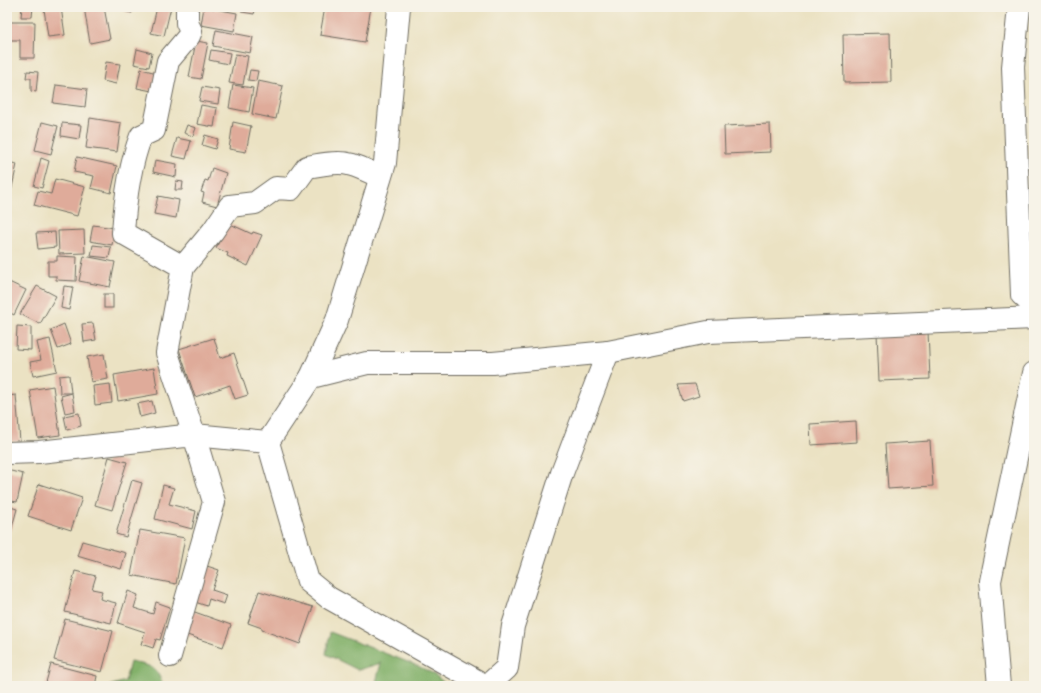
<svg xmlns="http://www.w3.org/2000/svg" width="1041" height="693" viewBox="0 0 1041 693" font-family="Mali,sans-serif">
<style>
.forest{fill:#83b16a;stroke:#576e4a}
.building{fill:#dfab9a}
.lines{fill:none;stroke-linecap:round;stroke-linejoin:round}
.minor-casing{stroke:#6e6b60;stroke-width:24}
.minor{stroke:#fff;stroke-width:22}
</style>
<rect width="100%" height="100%" fill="#f7f3e8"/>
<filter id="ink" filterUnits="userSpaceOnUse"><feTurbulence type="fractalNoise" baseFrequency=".025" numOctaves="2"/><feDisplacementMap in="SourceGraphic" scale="8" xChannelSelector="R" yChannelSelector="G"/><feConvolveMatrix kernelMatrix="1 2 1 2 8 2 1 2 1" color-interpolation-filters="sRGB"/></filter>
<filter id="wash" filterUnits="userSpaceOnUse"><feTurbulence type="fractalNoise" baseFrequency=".012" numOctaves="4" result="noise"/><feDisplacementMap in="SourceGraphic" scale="16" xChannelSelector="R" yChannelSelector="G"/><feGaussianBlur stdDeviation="0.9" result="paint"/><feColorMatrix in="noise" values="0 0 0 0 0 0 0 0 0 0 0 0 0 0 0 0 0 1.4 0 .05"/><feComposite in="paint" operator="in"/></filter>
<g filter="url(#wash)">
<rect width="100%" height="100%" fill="#ebe2c3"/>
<g class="forest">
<polygon points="330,632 418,666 434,674 448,686 375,686 381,663 358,670 326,654"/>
<path d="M130 662C151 666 156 665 163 686H109L125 681Z"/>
</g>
<g id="blocks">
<g class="building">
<polygon points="22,7 33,7 32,17 21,17"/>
<polygon points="61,7 65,35 48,37 44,9"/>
<polygon points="84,7 104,7 110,39 90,43"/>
<polygon points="124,7 134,7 132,13 123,11"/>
<polygon points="157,7 171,7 164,36 151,33"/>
<polygon points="204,7 237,13 234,31 201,25"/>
<polygon points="242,7 256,7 254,14 242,12"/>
<polygon points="325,7 371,7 365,42 320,35"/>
<polygon points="7,22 35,22 34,58 20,58 20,40 7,40"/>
<polygon points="216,30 253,37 250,53 213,46"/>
<polygon points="890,33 891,82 844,83 843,34"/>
<polygon points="196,41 208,43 201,79 189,77"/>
<polygon points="137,49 152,53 149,67 134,64"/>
<polygon points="211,50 230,53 228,64 209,60"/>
<polygon points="235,54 248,56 243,85 229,83"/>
<polygon points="106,62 120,64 116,84 103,81"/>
<polygon points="141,69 157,73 152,91 137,88"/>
<polygon points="250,70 258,71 256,81 248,80"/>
<polygon points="27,71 38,72 36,92 31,91 31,78 26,78"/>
<polygon points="258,81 283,86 276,119 252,114"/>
<polygon points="56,85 87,89 85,107 53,103"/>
<polygon points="233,85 253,88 249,112 229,108"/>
<polygon points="202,87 220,90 218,104 199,101"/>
<polygon points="201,105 217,108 214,127 197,124"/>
<polygon points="90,118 121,123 117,152 86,148"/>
<polygon points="42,122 58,126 51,154 35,150"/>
<polygon points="233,122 251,126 246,152 229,149"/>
<polygon points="62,123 81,125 79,139 61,136"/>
<polygon points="770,124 771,152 725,154 724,126"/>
<polygon points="187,125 196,128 193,136 184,133"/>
<polygon points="205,135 218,139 215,149 202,145"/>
<polygon points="177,138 191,141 186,159 172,156"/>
<polygon points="77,157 117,166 111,193 91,188 94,176 74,172"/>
<polygon points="41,158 49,161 42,188 34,186"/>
<polygon points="155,160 177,164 176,177 153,172"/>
<polygon points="7,162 17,164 11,192 7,191"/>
<polygon points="212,168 226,173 217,206 202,202 204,193 201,192 205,180 208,181"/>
<polygon points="55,179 85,187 77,216 34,205 38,191 51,194"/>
<polygon points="176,181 183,182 182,190 175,190"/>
<polygon points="158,196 179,200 176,218 154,214"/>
<polygon points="228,223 252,234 253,232 262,235 248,266 227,256 228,253 216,248"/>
<polygon points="93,225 115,228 112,245 90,241"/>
<polygon points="84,230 85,253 59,254 58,231"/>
<polygon points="55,232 56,247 38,249 36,233"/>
<polygon points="93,245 111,247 109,258 91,256"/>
<polygon points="57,256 77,257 76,281 56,280 56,276 48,276 48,261 57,261"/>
<polygon points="84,256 115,262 110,287 79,281"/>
<polygon points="7,281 26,290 14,315 7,311"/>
<polygon points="37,286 56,296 40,324 20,314"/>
<polygon points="64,286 73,287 69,310 61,308"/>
<rect x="104" y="294" width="9" height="14"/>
<rect x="7" y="314" width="2" height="40"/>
<polygon points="93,323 96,340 84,342 82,324"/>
<polygon points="64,324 71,344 58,349 51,330"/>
<polygon points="17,326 31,327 31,350 16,349"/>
<polygon points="928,331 930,379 879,381 877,333"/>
<polygon points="214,338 220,358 234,353 248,395 235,399 230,385 195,397 179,349"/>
<polygon points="50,339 57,371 33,376 30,362 41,360 37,342"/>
<polygon points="104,354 108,379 91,382 87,357"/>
<polygon points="154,368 158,394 118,401 114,375"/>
<polygon points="69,375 71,393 60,393 59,376"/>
<polygon points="110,384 112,403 95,405 93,386"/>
<polygon points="695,384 699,396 683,401 678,385"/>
<polygon points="53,386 60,435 38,438 30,390"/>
<polygon points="72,393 75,411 65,413 61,396"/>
<polygon points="16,395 20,441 7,442 7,396"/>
<polygon points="152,401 155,413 140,417 137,404"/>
<polygon points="79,413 81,426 67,430 64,416"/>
<polygon points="856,421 857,442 811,445 810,424"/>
<polygon points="930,441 933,486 888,489 885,444"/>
<polygon points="109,457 127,462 112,510 95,505"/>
<polygon points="7,470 23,474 17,502 7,500"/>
<polygon points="132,480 142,483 126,537 116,534"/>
<polygon points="39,484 82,498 71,530 28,516"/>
<polygon points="163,485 174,488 169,504 196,511 192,529 155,519"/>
<polygon points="7,506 17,509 11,531 7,530"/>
<polygon points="140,530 185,538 176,584 131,575"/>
<polygon points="82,541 126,553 121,569 77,556"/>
<polygon points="204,565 219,570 212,590 227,595 224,604 209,599 207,606 192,601"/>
<polygon points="75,571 96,576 92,589 102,591 100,599 116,603 111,623 65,612"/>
<polygon points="128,591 138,595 134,608 153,614 156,602 170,607 160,640 156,639 153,648 141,644 145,632 118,623"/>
<polygon points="259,591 313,607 300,644 262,630 262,628 248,623"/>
<polygon points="192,611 231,625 223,647 184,634"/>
<polygon points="65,619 113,631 102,672 54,660"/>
<polygon points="51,664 97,676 95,686 45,686"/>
</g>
</g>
</g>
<g filter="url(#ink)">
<use href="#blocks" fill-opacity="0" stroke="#6e6b60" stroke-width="1"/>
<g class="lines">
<g class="minor-casing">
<g id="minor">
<path d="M187 7V23L191 31 189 36 168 61 154 130 141 136C129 167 125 201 123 233L183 267 167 353 194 435 268 442 311 377 367 363H493L608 352 708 332 1034 318"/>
<polyline points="1019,7 1013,67 1022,295 1034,306"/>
<path d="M183 267 213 231 230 206 255 203 276 188 291 189 307 167C343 160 348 161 380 177"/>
<polyline points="311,377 337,320 385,163 399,7"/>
<polyline points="268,442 308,581 329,598 486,686"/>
<polyline points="7,453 39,452 194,435 214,502 170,656"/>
<polyline points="487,686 507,668 513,626 562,473 608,352"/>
<polyline points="999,686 990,581 1034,373"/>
</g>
</g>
<use href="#minor" class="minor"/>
</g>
</g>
<rect width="1041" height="693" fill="none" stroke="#f7f3e8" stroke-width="24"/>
</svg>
